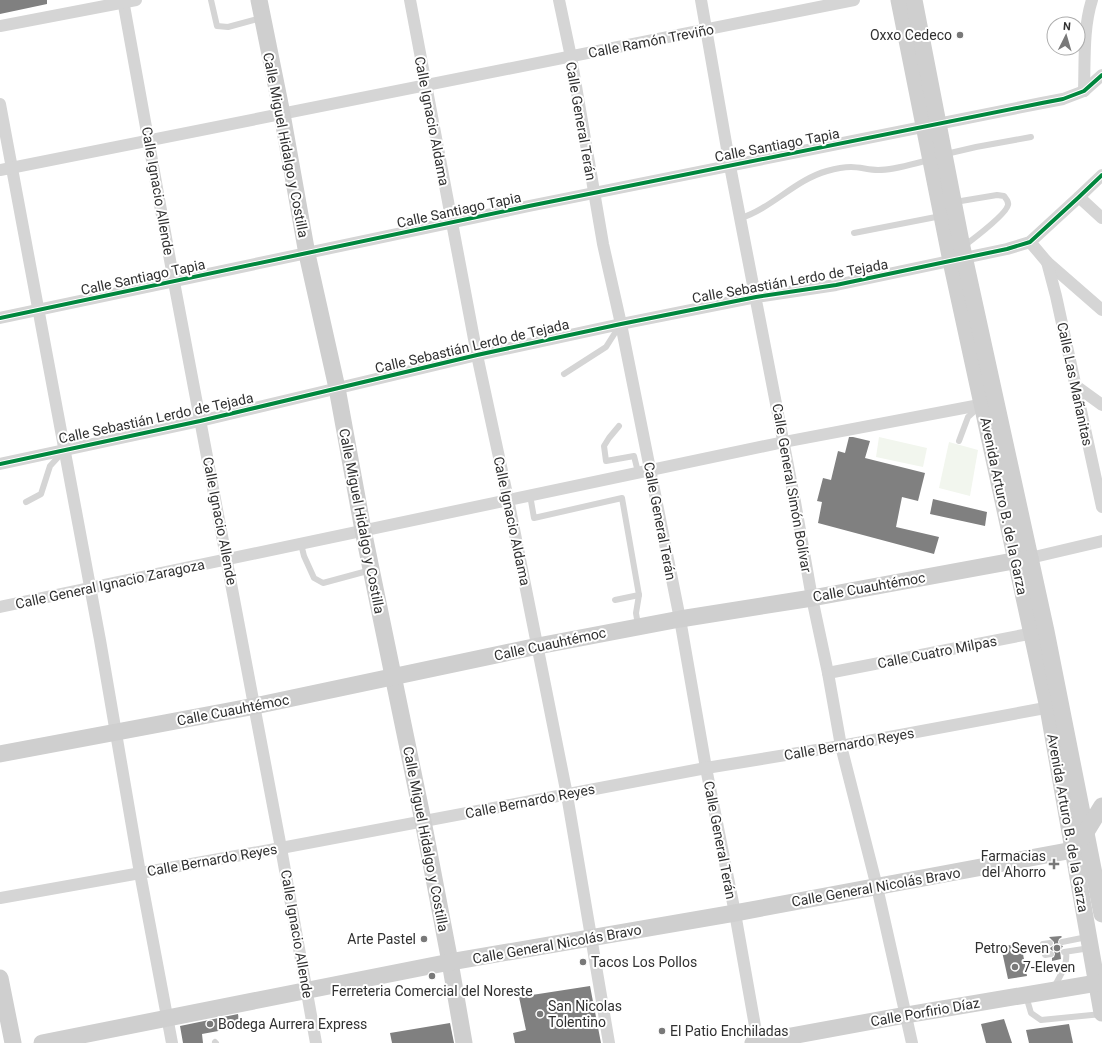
<svg xmlns="http://www.w3.org/2000/svg" width="1102" height="1043" viewBox="0 0 1102 1043" font-family="Roboto,sans-serif">
<style>
.green{fill:#f2f6ee}
.building{fill:#808080}
.lines{fill:none;stroke-linecap:round;stroke-linejoin:round}
.lane{stroke:#d5d5d5;stroke-width:6}
.street{stroke:#d5d5d5;stroke-width:12}
.secondary{stroke:#cfcfcf;stroke-width:17}
.cycleway-casing{stroke:#fff;stroke-width:6}
.cycleway{stroke:#00873e;stroke-width:4}
.poi-dot{fill:#797979;stroke:#fff;stroke-width:1.5}
.labels{text-anchor:middle;stroke-width:4;stroke-linejoin:round;paint-order:stroke}
.poi-label{font-size:14px;fill:#313131;stroke:#fff;text-anchor:start}
.street-label{font-size:14px;fill:#313131;stroke:#fff}
</style>
<rect width="100%" height="100%" fill="#fff"/>
<g class="green">
<polygon points="879,437 927,448 923,467 876,457"/>
<polygon points="949,442 978,450 970,496 939,488"/>
</g>
<g class="building">
<polygon points="0,0 47,0 47,4 0,14"/>
<polygon points="849,437 853,437 870,441 865,458 925,473 918,501 902,497 896,527 939,537 934,554 818,523 822,502 817,501 823,478 831,480 838,451 845,453"/>
<polygon points="933,499 987,512 985,526 930,514"/>
<polygon points="1061,936 1062,937 1059,939 1058,942 1059,945 1063,946 1060,951 1061,959 1052,961 1052,958 1054,957 1055,954 1054,951 1051,950 1050,948 1054,945 1054,942 1049,937"/>
<polygon points="1021,943 1027,976 1008,979 1001,947"/>
<polygon points="590,986 601,1043 515,1043 513,1033 526,1030 519,997"/>
<polygon points="238,1014 240,1027 202,1034 203,1043 183,1043 180,1026"/>
<polygon points="1004,1019 1012,1043 986,1043 981,1024"/>
<polygon points="450,1023 454,1043 392,1043 390,1033"/>
<polygon points="1069,1024 1073,1043 1029,1043 1026,1030"/>
</g>
<g class="lines">
<g class="lane">
<polyline points="211,0 217,26 228,27 261,18"/>
<polyline points="946,154 976,147 1031,137"/>
<path d="M955 202 997 195 1004 196C1006 199 1009 201 1008 205 1006 215 973 239 964 246"/>
<path d="M741 218C772 208 795 180 827 171 834 169 843 167 851 167 860 167 869 170 878 170 895 170 912 164 929 160"/>
<polyline points="854,233 941,216"/>
<polyline points="564,374 606,347 620,325"/>
<polyline points="619,426 609,438 604,446 606,461 634,456 638,472"/>
<polyline points="959,441 968,417 979,407"/>
<polyline points="530,495 534,518 622,498 639,595 615,600"/>
<polyline points="26,502 41,494 50,466 62,453"/>
<polyline points="301,544 304,556 314,578 323,583 371,570"/>
<polyline points="638,625 636,613 639,595"/>
<polyline points="1062,942 1087,937"/>
<polyline points="1050,943 1043,944 1045,955 1051,954"/>
<polyline points="1064,952 1090,948"/>
<path d="M1054 987C1060 976 1068 965 1066 952"/>
<polyline points="1026,996 1031,1013 1041,1020 1102,1014"/>
<polyline points="215,1042 216,1043"/>
</g>
<g class="street">
<polyline points="123,0 174,282 281,848 316,1043"/>
<polyline points="410,0 477,355 508,499 567,795 609,1043"/>
<polyline points="559,0 571,57 603,244 621,324 680,619 706,768 735,913 758,1043"/>
<polyline points="701,0 730,166 795,502 812,598 828,673 841,746 877,887 912,1043"/>
<polyline points="0,26 136,0"/>
<path d="M1084 91C1085 61 1083 28 1092 0"/>
<polyline points="0,104 100,640 140,873 172,1043"/>
<polyline points="0,170 854,0"/>
<polyline points="1079,197 1102,218"/>
<polyline points="1030,242 1047,262 1102,310"/>
<polyline points="1047,262 1056,296 1102,507"/>
<polyline points="0,318 529,206 1042,103 1063,99 1084,91 1102,75"/>
<polyline points="1076,386 1102,405"/>
<polyline points="0,464 200,421 477,355 621,324 756,297 836,285 1007,249 1030,242 1079,197 1102,175"/>
<polyline points="1030,558 1102,541"/>
<polyline points="0,607 784,442 990,403"/>
<polyline points="828,673 1039,632"/>
<polyline points="0,898 281,848 706,768 841,746 1056,706"/>
</g>
<g class="secondary">
<polyline points="259,0 282,114 307,254 337,388 363,530 423,821 450,962 464,1043"/>
<polyline points="899,0 951,261 1048,708 1102,1013"/>
<polyline points="914,0 962,247 1046,631 1102,914"/>
<polyline points="0,754 255,706 538,646 680,619 812,598 1030,558"/>
<polyline points="1083,837 1102,806"/>
<polyline points="0,978 13,1043"/>
<polyline points="42,1043 450,962 735,913 1073,850"/>
<polyline points="753,1043 906,1015 1097,983"/>
</g>
<g class="cycleway-casing">
<g id="cycleway">
<polyline points="0,318 529,206 1042,103 1063,99 1084,91 1102,75"/>
<polyline points="0,464 200,421 477,355 621,324 756,297 836,285 1007,249 1030,242 1079,197 1102,175"/>
</g>
</g>
<use href="#cycleway" class="cycleway"/>
</g>
<g class="poi-dot">
<circle cx="960" cy="35" r="4"/>
<path d="M1052 858h4v4h4v4h-4v4h-4v-4h-4v-4h4z"/>
<circle cx="424" cy="939" r="4"/>
<circle cx="1057" cy="948" r="4"/>
<circle cx="583" cy="962" r="4"/>
<circle cx="1015" cy="967" r="4"/>
<circle cx="432" cy="976" r="4"/>
<circle cx="540" cy="1014" r="4"/>
<circle cx="210" cy="1024" r="4"/>
<circle cx="662" cy="1031" r="4"/>
</g>
<g class="labels">
<g class="poi-label">
<text x="952" y="40" text-anchor="end">Oxxo Cedeco</text>
<text x="1046" y="861" text-anchor="end">Farmacias<tspan x="1046" dy="16">del Ahorro</tspan></text>
<text x="416" y="944" text-anchor="end">Arte Pastel</text>
<text x="1049" y="953" text-anchor="end">Petro Seven</text>
<text x="591" y="967">Tacos Los Pollos</text>
<text x="1023" y="972">7-Eleven</text>
<text x="432" y="996" text-anchor="middle">Ferreteria Comercial del Noreste</text>
<text x="548" y="1011">San Nicolas<tspan x="548" dy="16">Tolentino</tspan></text>
<text x="218" y="1029">Bodega Aurrera Express</text>
<text x="670" y="1036">El Patio Enchiladas</text>
</g>
<g class="street-label">
<text transform="translate(651 41) rotate(-11)" y="5">Calle Ramón Treviño</text>
<text transform="translate(432 121) rotate(79)" y="5">Calle Ignacio Aldama</text>
<text transform="translate(581 121) rotate(80)" y="5">Calle General Terán</text>
<text transform="translate(286 145) rotate(79)" y="5">Calle Miguel Hidalgo y Costilla</text>
<text transform="translate(777 145) rotate(-11)" y="5">Calle Santiago Tapia</text>
<text transform="translate(158 191) rotate(80)" y="5">Calle Ignacio Allende</text>
<text transform="translate(459 210) rotate(-12)" y="5">Calle Santiago Tapia</text>
<text transform="translate(143 277) rotate(-12)" y="5">Calle Santiago Tapia</text>
<text transform="translate(790 281) rotate(-10)" y="5">Calle Sebastián Lerdo de Tejada</text>
<text transform="translate(472 346) rotate(-13)" y="5">Calle Sebastián Lerdo de Tejada</text>
<text transform="translate(1075 384) rotate(78)" y="5">Calle Las Mañanitas</text>
<text transform="translate(156 418) rotate(-12)" y="5">Calle Sebastián Lerdo de Tejada</text>
<text transform="translate(792 488) rotate(80)" y="5">Calle General Simón Bolívar</text>
<text transform="translate(1004 506) rotate(78)" y="5">Avenida Arturo B. de la Garza</text>
<text transform="translate(220 521) rotate(79)" y="5">Calle Ignacio Allende</text>
<text transform="translate(362 521) rotate(79)" y="5">Calle Miguel Hidalgo y Costilla</text>
<text transform="translate(512 521) rotate(78)" y="5">Calle Ignacio Aldama</text>
<text transform="translate(660 521) rotate(79)" y="5">Calle General Terán</text>
<text transform="translate(110 584) rotate(-12)" y="5">Calle General Ignacio Zaragoza</text>
<text transform="translate(869 587) rotate(-10)" y="5">Calle Cuauhtémoc</text>
<text transform="translate(550 644) rotate(-12)" y="5">Calle Cuauhtémoc</text>
<text transform="translate(937 652) rotate(-11)" y="5">Calle Cuatro Milpas</text>
<text transform="translate(233 710) rotate(-11)" y="5">Calle Cuauhtémoc</text>
<text transform="translate(849 744) rotate(-10)" y="5">Calle Bernardo Reyes</text>
<text transform="translate(530 801) rotate(-11)" y="5">Calle Bernardo Reyes</text>
<text transform="translate(1068 823) rotate(80)" y="5">Avenida Arturo B. de la Garza</text>
<text transform="translate(426 839) rotate(79)" y="5">Calle Miguel Hidalgo y Costilla</text>
<text transform="translate(720 840) rotate(79)" y="5">Calle General Terán</text>
<text transform="translate(212 860) rotate(-10)" y="5">Calle Bernardo Reyes</text>
<text transform="translate(876 887) rotate(-10)" y="5">Calle General Nicolás Bravo</text>
<text transform="translate(297 934) rotate(80)" y="5">Calle Ignacio Allende</text>
<text transform="translate(557 944) rotate(-10)" y="5">Calle General Nicolás Bravo</text>
<text transform="translate(925 1012) rotate(-10)" y="5">Calle Porfirio Díaz</text>
</g>
</g>
<g transform="translate(1066 36) rotate(5)"><circle r="19" fill="#ffffff" stroke="#adadad"/>
<path d="M0-3L7 15L0 10L-7 15Z" fill="#797979"/>
<text y="-6" font-size="11" font-weight="bold" text-anchor="middle" fill="#313131">N</text>
</g>
</svg>
